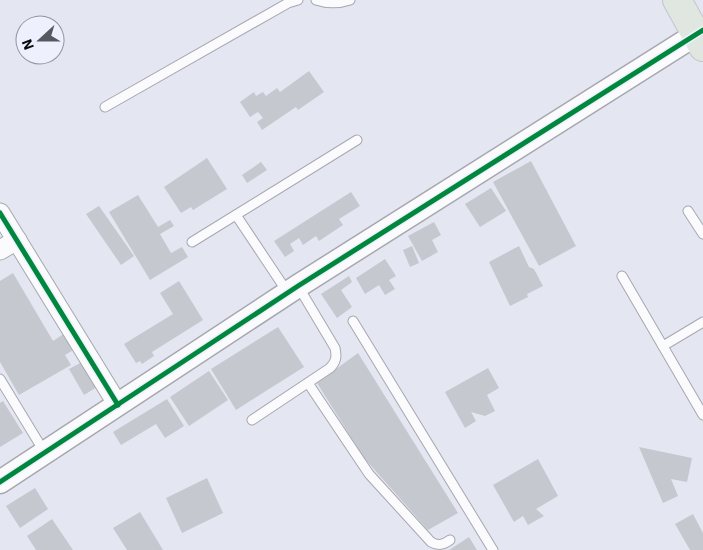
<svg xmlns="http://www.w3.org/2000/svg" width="703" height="550" viewBox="0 0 703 550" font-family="'IBM Plex Sans',sans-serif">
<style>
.building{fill:#c6c8d0}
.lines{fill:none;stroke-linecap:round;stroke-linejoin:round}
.service-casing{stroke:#a6a8b0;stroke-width:11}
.minor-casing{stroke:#a6a8b0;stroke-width:21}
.tertiary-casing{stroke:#a6a8b0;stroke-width:25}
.trunk-casing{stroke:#c4c5cb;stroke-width:30}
.service{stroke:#fbfbfd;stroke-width:9}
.minor{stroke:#fbfbfd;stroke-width:19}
.tertiary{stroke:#fbfbfd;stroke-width:22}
.trunk{stroke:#e0e6e0;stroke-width:28}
.cycleway-casing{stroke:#eef1fd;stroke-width:8}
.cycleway{stroke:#00873e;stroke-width:5}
</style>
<rect width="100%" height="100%" fill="#e4e7f1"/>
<g class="building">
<polygon points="309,71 324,92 298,110 296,107 262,130 257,122 263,118 258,112 250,117 240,102 254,92 256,96 263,92 266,96 277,88 280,92"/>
<polygon points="207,158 227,189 193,210 191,207 181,213 164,187"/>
<polygon points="531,161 576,246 539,266 493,182"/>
<polygon points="261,162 267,170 247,183 242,175"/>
<polygon points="491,188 506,211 480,227 465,204"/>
<polygon points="351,192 360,206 339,219 343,225 319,241 316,236 303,245 299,238 290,244 294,251 285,257 274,241"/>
<polygon points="138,195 158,227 170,220 174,226 160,234 171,253 182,247 188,257 150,280 109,212"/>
<polygon points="99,206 134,256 121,265 86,214"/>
<polygon points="434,222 441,235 432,240 438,252 422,261 408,236"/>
<polygon points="412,246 419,263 410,267 403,250"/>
<polygon points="519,246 529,267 534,269 543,286 527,294 528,297 510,306 489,262"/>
<polygon points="385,259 396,276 389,280 395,289 385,295 379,285 365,294 356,278"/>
<polygon points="13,273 53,341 65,333 75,349 65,355 71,365 19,395 0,362 0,281"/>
<polygon points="349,276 352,282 341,290 352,307 337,318 321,294"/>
<polygon points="179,281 203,320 152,352 154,356 142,364 140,361 136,363 124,344 173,314 160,293"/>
<polygon points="278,327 304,367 236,410 211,369"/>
<polygon points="358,353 458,513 428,530 364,458 317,383"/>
<polygon points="82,362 97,387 84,395 69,369"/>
<polygon points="488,368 499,388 487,395 495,411 485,416 471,412 476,421 465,428 445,392"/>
<polygon points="209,371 228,400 189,426 170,397"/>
<polygon points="167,399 184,426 165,438 156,424 121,445 113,432"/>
<polygon points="3,401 23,433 0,447 0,403"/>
<polygon points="639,447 692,458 687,482 671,479 678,496 663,503"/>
<polygon points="538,459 558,496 536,509 544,516 528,525 523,516 514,522 493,485"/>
<polygon points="207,478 223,513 182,533 166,498"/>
<polygon points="35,488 48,509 20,528 6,506"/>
<polygon points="140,512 163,550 127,550 113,528"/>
<polygon points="693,514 703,533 703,550 690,550 675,524"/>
<polygon points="52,519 73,550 36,550 27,536"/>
<polygon points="469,537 477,550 449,550"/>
</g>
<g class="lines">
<g class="service-casing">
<g id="service">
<path d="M316 0C328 4 338 4 350 0"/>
<polyline points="105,107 288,3 298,0"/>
<polyline points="688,211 703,234"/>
<polyline points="236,215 288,293"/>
<polyline points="192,242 357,140"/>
<polyline points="622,276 703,415"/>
<polyline points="353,321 493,550"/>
<polyline points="663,346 703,322"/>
<polyline points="0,379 45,453"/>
<path d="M308 383 369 474 431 542C438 546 443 545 450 540"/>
<path d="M252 420 330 368C336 362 337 357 335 348L298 286"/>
</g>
</g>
<g class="minor-casing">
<g id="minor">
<polyline points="0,213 118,405"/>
<polyline points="0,250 17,240"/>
</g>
</g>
<g class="tertiary-casing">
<polyline id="tertiary" points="0,482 298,286 703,30"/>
</g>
<g class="trunk-casing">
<polyline id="trunk" points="677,0 703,47"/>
</g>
<use href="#service" class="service"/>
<use href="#minor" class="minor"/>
<use href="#tertiary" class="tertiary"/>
<use href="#trunk" class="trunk"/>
<g class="cycleway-casing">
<g id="cycleway">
<polyline points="0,213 118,405"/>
<polyline points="0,482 298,286 703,30"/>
</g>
</g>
<use href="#cycleway" class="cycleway"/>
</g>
<g transform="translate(40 40) rotate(249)"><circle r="24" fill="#eef1fd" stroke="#92959f"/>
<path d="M0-4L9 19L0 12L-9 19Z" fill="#56585f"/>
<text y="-8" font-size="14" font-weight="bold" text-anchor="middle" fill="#090b11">N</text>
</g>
</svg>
